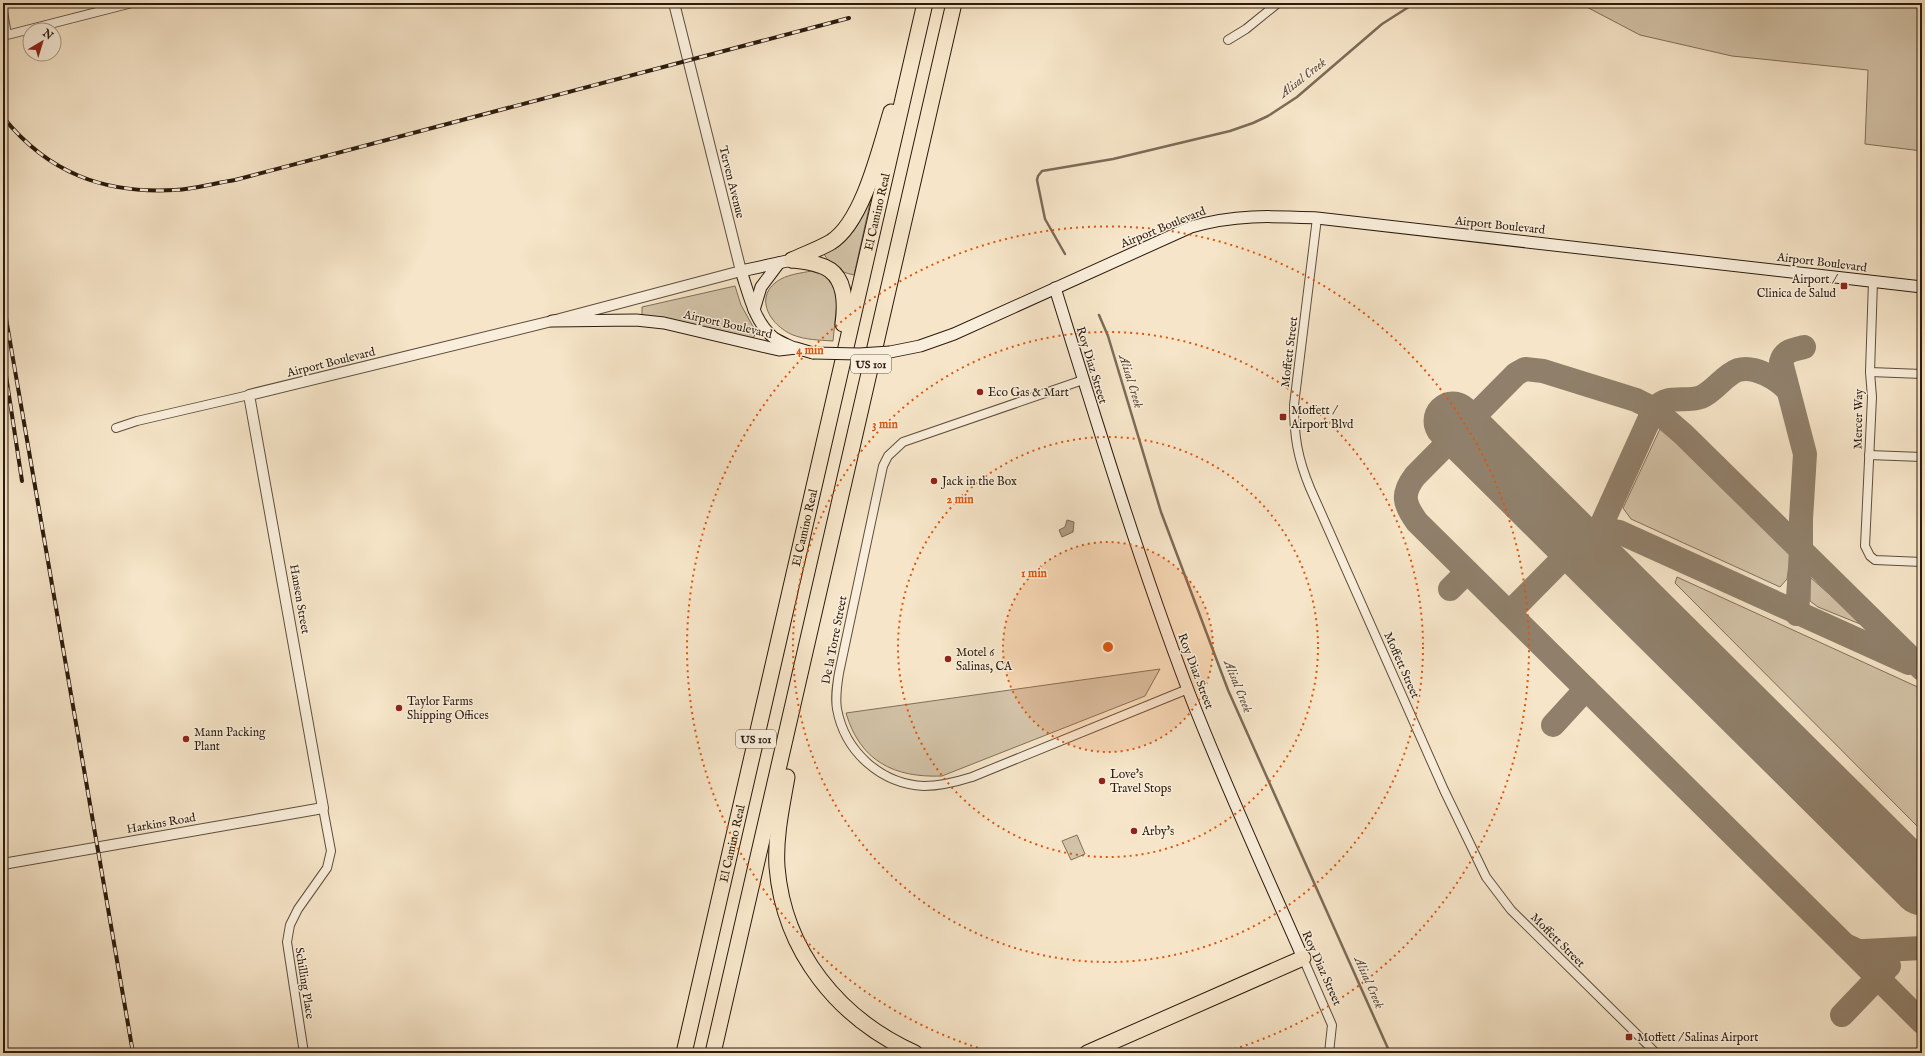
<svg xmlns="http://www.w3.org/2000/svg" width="1925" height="1056" viewBox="0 0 1925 1056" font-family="'IM FELL English',serif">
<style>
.green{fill:#d3c3a8;stroke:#7f6f5b}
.water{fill:#b1a089;stroke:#7b6b58}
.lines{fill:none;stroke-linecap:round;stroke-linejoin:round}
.stream{stroke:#7b6b58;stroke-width:2.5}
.taxiway{stroke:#90806b;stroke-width:24}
.runway{stroke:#90806b;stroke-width:59}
.minor-casing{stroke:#5e4e3c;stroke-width:10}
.tertiary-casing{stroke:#5e4e3c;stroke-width:12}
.secondary-casing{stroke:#2b1b0e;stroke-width:13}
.motorway-casing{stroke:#2b1b0e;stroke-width:17}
.minor{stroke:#f9eedb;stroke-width:8}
.tertiary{stroke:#f9eedb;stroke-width:10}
.secondary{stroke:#f9eedb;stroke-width:11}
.motorway{stroke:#f6e5c8;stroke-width:15}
.rail-casing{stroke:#2b1b0e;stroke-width:4}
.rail{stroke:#f9eedb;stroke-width:2.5;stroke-dasharray:8;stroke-linecap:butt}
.secondary-bridge-casing{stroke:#2b1b0e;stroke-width:13;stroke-linecap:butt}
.secondary-bridge{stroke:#f9eedb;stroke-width:11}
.ring{fill:none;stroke:#df560c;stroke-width:2;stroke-dasharray:2 4}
.poi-dot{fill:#8f2418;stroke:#f9eedb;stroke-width:1.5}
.labels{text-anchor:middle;stroke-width:3;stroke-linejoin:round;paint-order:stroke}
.shield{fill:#f9eedb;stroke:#695a4c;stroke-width:1}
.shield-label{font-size:11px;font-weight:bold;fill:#2b1b0e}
.street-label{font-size:12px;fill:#2b1b0e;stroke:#f9eedb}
.poi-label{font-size:12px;fill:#2b1b0e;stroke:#f9eedb;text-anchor:start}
.water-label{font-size:13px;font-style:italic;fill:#61503f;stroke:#f9eedb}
.centre{fill:#df560c;stroke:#f9eedb;stroke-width:2}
.ring-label{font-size:12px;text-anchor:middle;font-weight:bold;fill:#df560c;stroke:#f9eedb;stroke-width:3;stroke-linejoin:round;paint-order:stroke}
</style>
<rect width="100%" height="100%" fill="#f6e5c8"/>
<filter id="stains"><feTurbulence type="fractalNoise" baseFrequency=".005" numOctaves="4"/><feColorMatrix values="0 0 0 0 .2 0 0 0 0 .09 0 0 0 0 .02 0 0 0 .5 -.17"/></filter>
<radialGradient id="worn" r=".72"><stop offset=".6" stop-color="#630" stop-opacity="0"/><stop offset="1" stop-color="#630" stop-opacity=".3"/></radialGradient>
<g class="green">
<polygon points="1579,3 1922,3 1922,151 1865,144 1868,70 1732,56 1640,35"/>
<path d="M869 193 872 194 854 275C840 272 831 267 824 254Z"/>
<path d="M811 271 826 275 838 291 833 341C819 340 806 340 793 335 769 325 752 295 781 279 790 274 802 273 811 271Z"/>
<polygon points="735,286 741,305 756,332 753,339 642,315 642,307"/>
<polygon points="1660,429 1669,432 1791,555 1787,579 1780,587 1631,519 1623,508"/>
<polygon points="1677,577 1922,689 1922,831 1675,583"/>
<polygon points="1810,577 1865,626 1818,607 1810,601"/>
<path d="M1160 669 1145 696 942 776C894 778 860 761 846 713Z"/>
<polygon points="1077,835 1085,854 1071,860 1062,841"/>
</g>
<polygon class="water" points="1067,520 1074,522 1073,532 1062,537 1059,530 1065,527"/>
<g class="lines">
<g class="stream">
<polyline points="1065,254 1045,219 1037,180 1038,176 1042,171 1113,159 1230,131 1253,123 1268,116 1297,97 1382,24 1415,3"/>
<polyline points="1099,315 1108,336 1161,512 1228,690 1390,1053"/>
</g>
<g class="taxiway">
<path d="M1600 528 1654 409C1669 393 1684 403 1701 397 1714 392 1724 375 1738 370 1755 365 1777 379 1788 390"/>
<polyline points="1450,589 1467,572"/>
<polyline points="1509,613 1588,533 1600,528 1619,532 1909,663"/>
<path d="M1797 614 1801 551V519L1805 454 1781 362C1784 350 1794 350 1804 347"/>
<path d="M1922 669 1683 434 1654 409 1636 400 1543 371 1525 369 1516 374 1415 476C1401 494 1404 504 1417 522L1845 945 1858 951H1864L1922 948"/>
<polyline points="1553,725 1586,689"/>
<polyline points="1845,945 1922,1022"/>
<polyline points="1842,1015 1889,966"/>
</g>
<polyline class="runway" points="1453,421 1922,886"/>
<g class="minor-casing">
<g id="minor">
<polyline points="3,12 7,35 132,3"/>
<polyline points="1228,40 1246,29 1278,3"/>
<path d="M1317 218 1294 405C1294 437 1298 459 1310 488L1444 790 1486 877 1511 910 1656 1053"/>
<polyline points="1873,281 1870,372 1872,397 1865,546 1870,556 1875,560 1922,562"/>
<polyline points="1870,372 1922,374"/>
<path d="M1083 380 903 442 888 456 883 466 839 673C837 685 835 697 837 709 845 752 881 784 924 786 941 786 956 782 972 777L1188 689"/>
<polyline points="116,428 137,421 249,395"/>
<polyline points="1869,455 1922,457"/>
<polyline points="1303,958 1332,1025 1329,1053"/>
<polyline points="304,1053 287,942 290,925 298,909 327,868 331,851 323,808"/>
</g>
</g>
<g class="tertiary-casing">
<polyline id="tertiary" points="3,864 323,808 249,395 552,321 741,271 674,3"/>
</g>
<g class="secondary-casing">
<g id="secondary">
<path d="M792 260 741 271C749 294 754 322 774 338 780 342 788 345 794 348"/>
<path d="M1055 288C1097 423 1138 558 1188 690 1223 781 1264 869 1303 958"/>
<polyline points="754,310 761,287 779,263"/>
<polyline points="552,321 636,320 664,323 779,350 796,348 813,353"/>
<path d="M890 352 920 346 954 334 1191 227C1235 214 1272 216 1317 218L1922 287"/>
</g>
</g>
<g class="motorway-casing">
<g id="motorway">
<path d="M792 260C805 254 819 249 831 242 863 222 880 148 891 112"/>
<path d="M792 260C801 261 811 262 819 265 846 272 846 302 843 324"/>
<path d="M787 777C782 806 775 837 777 867 784 952 839 1019 915 1053"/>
<path id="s1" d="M684 1053 925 3"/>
<polyline points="713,1053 954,3"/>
<polyline points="1087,1053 1303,958"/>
</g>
</g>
<use href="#minor" class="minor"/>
<use href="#tertiary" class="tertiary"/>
<use href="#secondary" class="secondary"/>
<use href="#motorway" class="motorway"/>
<g class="rail-casing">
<g id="rail">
<path d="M3 117C48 173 104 194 175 190 195 189 215 183 235 180L849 18"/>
<polyline points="3,301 133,1053"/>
<polyline points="3,356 22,481"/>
</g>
</g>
<use href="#rail" class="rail"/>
<g class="secondary-bridge-casing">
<polyline id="secondary-bridge" points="813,353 859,354 890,352"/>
</g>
<use href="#secondary-bridge" class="secondary-bridge"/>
</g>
<circle cx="1108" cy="647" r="105" fill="#df560c" fill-opacity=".12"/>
<g class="ring">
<circle cx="1108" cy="647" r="105"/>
<circle cx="1108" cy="647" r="210"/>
<circle cx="1108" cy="647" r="315"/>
<path d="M995 1053A421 421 0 1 1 1221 1053"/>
</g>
<g class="poi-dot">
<rect x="1840" y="282" width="8" height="8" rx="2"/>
<circle cx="980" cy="392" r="4"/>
<rect x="1279" y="413" width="8" height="8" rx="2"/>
<circle cx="934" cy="481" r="4"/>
<circle cx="948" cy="659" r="4"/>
<circle cx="399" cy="708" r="4"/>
<circle cx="186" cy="739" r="4"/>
<circle cx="1102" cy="781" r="4"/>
<circle cx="1134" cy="831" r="4"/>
<rect x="1625" y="1033" width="8" height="8" rx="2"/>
</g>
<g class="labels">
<g class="shield">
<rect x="851" y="355" width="40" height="18" rx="3"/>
<rect x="736" y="730" width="40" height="18" rx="3"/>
</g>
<g class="shield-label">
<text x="871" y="368">US 101</text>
<text x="756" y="743">US 101</text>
</g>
<g class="street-label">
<text transform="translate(732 182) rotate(76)" y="4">Terven Avenue</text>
<text dy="4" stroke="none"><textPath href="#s1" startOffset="863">El Camino Real</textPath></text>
<text transform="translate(1500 225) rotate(6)" y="4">Airport Boulevard</text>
<text transform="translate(1163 227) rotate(-22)" y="4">Airport Boulevard</text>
<text transform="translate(1822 262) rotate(7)" y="4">Airport Boulevard</text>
<text transform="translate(728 324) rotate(13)" y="4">Airport Boulevard</text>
<text transform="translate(1289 352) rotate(-83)" y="4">Moffett Street</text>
<text transform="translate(331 362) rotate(-14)" y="4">Airport Boulevard</text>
<text transform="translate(1092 365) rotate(73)" y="4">Roy Diaz Street</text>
<text transform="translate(1858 419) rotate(-89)" y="4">Mercer Way</text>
<text dy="4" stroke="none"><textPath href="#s1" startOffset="539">El Camino Real</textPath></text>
<text transform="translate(300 599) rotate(80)" y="4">Hansen Street</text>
<text transform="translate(834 640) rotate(-79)" y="4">De la Torre Street</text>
<text transform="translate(1402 665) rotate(66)" y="4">Moffett Street</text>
<text transform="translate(1196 671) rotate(69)" y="4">Roy Diaz Street</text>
<text transform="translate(161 823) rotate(-10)" y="4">Harkins Road</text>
<text dy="4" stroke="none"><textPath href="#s1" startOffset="215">El Camino Real</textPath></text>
<text transform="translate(1558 940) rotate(45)" y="4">Moffett Street</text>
<text transform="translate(1322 968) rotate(66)" y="4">Roy Diaz Street</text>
<text transform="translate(305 983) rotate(81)" y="4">Schilling Place</text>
</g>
<g class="poi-label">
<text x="1836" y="283" text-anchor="end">Airport /<tspan x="1836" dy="14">Clinica de Salud</tspan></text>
<text x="988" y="396">Eco Gas &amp; Mart</text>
<text x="1291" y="414">Moffett /<tspan x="1291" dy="14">Airport Blvd</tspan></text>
<text x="942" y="485">Jack in the Box</text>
<text x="956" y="656">Motel 6<tspan x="956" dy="14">Salinas, CA</tspan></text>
<text x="407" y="705">Taylor Farms<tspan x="407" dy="14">Shipping Offices</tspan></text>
<text x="194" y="736">Mann Packing<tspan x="194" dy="14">Plant</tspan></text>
<text x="1110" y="778">Love's<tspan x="1110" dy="14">Travel Stops</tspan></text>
<text x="1142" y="835">Arby's</text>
<text x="1637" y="1041">Moffett / Salinas Airport</text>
</g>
<g class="water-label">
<text transform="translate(1302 77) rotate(-38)" y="5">Alisal Creek</text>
<text transform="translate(1132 381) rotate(73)" y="5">Alisal Creek</text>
<text transform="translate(1239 686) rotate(68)" y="5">Alisal Creek</text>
<text transform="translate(1370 982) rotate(66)" y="5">Alisal Creek</text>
</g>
</g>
<circle cx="1108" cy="647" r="6" class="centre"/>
<g class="ring-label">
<text x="810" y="354">4 min</text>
<text x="885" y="428">3 min</text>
<text x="960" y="503">2 min</text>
<text x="1034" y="577">1 min</text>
</g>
<rect width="1925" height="1056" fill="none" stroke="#f6e5c8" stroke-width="16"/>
<rect x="4" y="4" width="1917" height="1048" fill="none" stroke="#2b1b0e" stroke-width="2"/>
<rect x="8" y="8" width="1909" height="1040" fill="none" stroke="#2b1b0e"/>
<g transform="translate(42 42) rotate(38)"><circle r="19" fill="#f9eedb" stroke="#a79a89"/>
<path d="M0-3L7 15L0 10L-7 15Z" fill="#8f2418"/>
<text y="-6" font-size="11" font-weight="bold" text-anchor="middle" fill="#2b1b0e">N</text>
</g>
<rect width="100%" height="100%" filter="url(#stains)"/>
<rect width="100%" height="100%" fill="url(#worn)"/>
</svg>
